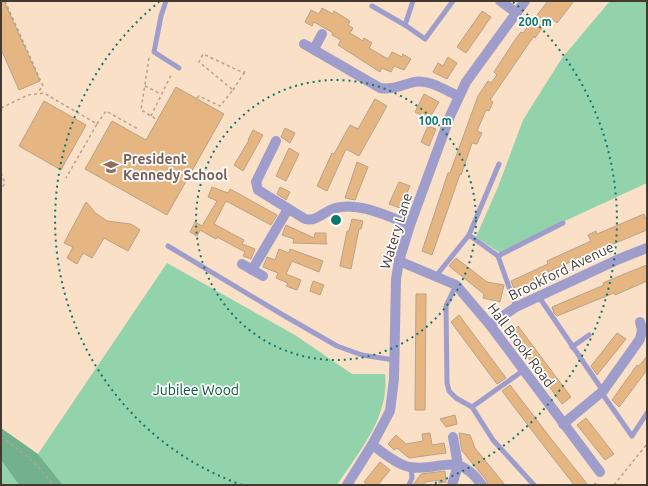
<svg xmlns="http://www.w3.org/2000/svg" width="648" height="486" viewBox="0 0 648 486" font-family="Ubuntu,sans-serif">
<style>
.green{fill:#93d3ac}
.forest{fill:#71b18b}
.building{fill:#e6b682;stroke:#b9a289}
.lines{fill:none;stroke-linecap:round;stroke-linejoin:round}
.path{stroke:#b5a18d;stroke-width:1.5;stroke-dasharray:3 3;stroke-linecap:butt}
.service{stroke:#9f9dcb;stroke-width:5}
.minor{stroke:#9f9dcb;stroke-width:10}
.ring{fill:none;stroke:#0f766e;stroke-width:2;stroke-dasharray:2 4}
.labels{text-anchor:middle;stroke-width:3.5;stroke-linejoin:round;paint-order:stroke}
.education-label{font-size:14px;font-weight:bold;fill:#785e54;stroke:#fff;text-anchor:start}
.street-label{font-size:14px;fill:#43392f;stroke:#fff}
.park-label{font-size:14px;fill:#045733;stroke:#fff}
.centre{fill:#0f766e;stroke:#fff;stroke-width:2}
.ring-label{font-size:12px;text-anchor:middle;font-weight:bold;fill:#0f766e;stroke:#fff;stroke-width:3.5;stroke-linejoin:round;paint-order:stroke}
</style>
<rect width="100%" height="100%" fill="#f9e0c6"/>
<g class="green">
<polygon points="610,1 647,1 647,183 554,226 503,255 476,237 498,187 523,120 562,58"/>
<path d="M167 263 295 335 352 374H385C390 416 359 452 337 485H63L38 454Z"/>
<polygon points="1,460 19,485 1,485"/>
</g>
<polygon class="forest" points="1,428 38,454 63,485 19,485 1,460"/>
<g class="building">
<polygon points="1,1 4,1 40,81 19,90 1,49"/>
<polygon points="548,1 574,1 557,23 550,17 535,38 534,36 490,100 493,102 489,111 486,110 477,131 482,133 477,144 472,143 461,175 460,174 432,255 422,251 448,173 450,173 478,96 488,81 491,83 497,75 494,72 515,40 521,32 523,33"/>
<polygon points="322,8 333,14 334,11 350,21 348,25 353,28 350,33 363,41 364,38 372,43 369,48 388,59 392,52 402,57 403,54 411,59 404,70 394,66 391,72 382,68 380,72 338,45 341,40 332,35 333,33 314,22 312,26 305,22 311,10 319,14"/>
<polygon points="482,11 491,17 466,53 457,47"/>
<polygon points="448,57 457,63 447,79 433,72 438,63 443,66"/>
<polygon points="176,87 224,114 167,215 85,169 112,121 146,140"/>
<polygon points="424,94 439,102 429,119 415,112"/>
<polygon points="375,99 387,106 359,156 346,149 327,191 317,186 332,153 334,154 350,125 358,129"/>
<polygon points="44,101 86,125 61,170 19,146"/>
<polygon points="428,126 436,129 429,146 421,142"/>
<polygon points="285,128 295,133 290,143 281,137"/>
<polygon points="253,130 263,135 243,171 234,165 249,140 248,140"/>
<polygon points="289,148 299,154 286,181 276,176"/>
<polygon points="357,162 368,167 355,200 345,198"/>
<polygon points="399,182 410,186 400,208 389,204"/>
<polygon points="212,187 228,193 230,189 277,215 271,225 226,201 214,224 244,240 242,244 255,249 251,259 243,256 245,252 217,237 216,239 200,230 197,236 190,232 195,222 202,226 217,201 208,197"/>
<polygon points="280,187 290,192 286,200 277,194"/>
<polygon points="86,202 94,211 94,212 107,221 131,224 140,230 128,251 104,238 92,258 83,253 77,264 67,258 73,247 64,243"/>
<polygon points="644,214 645,218 647,217 647,230 579,258 548,272 550,275 515,291 511,281 548,264 547,261 591,241 588,235 596,231 597,234"/>
<polygon points="352,219 363,221 361,229 359,229 351,269 340,266 347,231 349,231"/>
<polygon points="286,225 314,238 315,233 326,233 326,242 327,244 293,243 294,239 282,235"/>
<polygon points="279,249 289,253 290,249 323,261 319,272 292,261 286,274 301,280 297,290 286,286 288,283 276,278 278,273 263,267 267,257 275,260"/>
<polygon points="456,258 487,282 504,285 500,302 483,298 484,294 449,266"/>
<polygon points="647,265 647,281 615,295 614,293 557,316 554,313 552,307 604,285 603,283 624,274"/>
<polygon points="313,281 324,285 320,295 310,291"/>
<polygon points="416,294 426,294 425,410 415,410"/>
<polygon points="459,315 506,378 497,384 451,322"/>
<polygon points="518,326 571,397 562,404 510,333"/>
<polygon points="617,333 626,339 597,375 591,366"/>
<polygon points="647,356 647,370 619,407 612,400 637,365 639,366"/>
<polygon points="510,385 552,440 588,485 574,485 537,437 502,391"/>
<polygon points="455,415 457,424 446,427 440,419"/>
<polygon points="586,418 614,454 605,460 577,425"/>
<polygon points="430,433 432,445 444,443 446,453 409,458 397,448 394,450 388,444 396,435 406,444 423,441 422,434"/>
<polygon points="459,433 470,435 475,448 505,485 488,485 487,481 462,451"/>
<polygon points="380,462 390,470 378,485 368,485 364,482"/>
<polygon points="445,471 446,482 439,483 439,480 426,482 423,485 413,485 421,474"/>
</g>
<g class="lines">
<g class="path">
<polyline points="5,1 43,86 37,93"/>
<polyline points="149,58 141,110 158,120"/>
<polyline points="145,86 161,94"/>
<polyline points="233,90 244,73"/>
<polyline points="197,98 199,96 220,106 233,90 199,62 203,54 244,73 246,69"/>
<polyline points="1,108 28,95 44,93 97,124 66,178"/>
<polyline points="151,116 172,73"/>
<polyline points="97,124 106,111 138,129"/>
<polyline points="1,173 5,183 1,189"/>
<path d="M1 437C23 452 37 463 53 485"/>
<polyline points="1,484 2,485"/>
<polyline points="594,485 598,480"/>
<polyline points="614,485 647,444"/>
</g>
<g class="service">
<polyline points="166,1 161,16 154,52 179,68"/>
<polyline points="413,1 405,25 425,39 453,1"/>
<polyline points="372,6 405,25"/>
<polyline points="469,235 498,256 516,307"/>
<polyline points="168,246 283,315 337,346 362,355 394,360"/>
<polyline points="498,256 563,223"/>
<polyline points="436,276 469,235 499,164"/>
<polyline points="456,285 446,306 447,383 449,391 456,398 472,407 493,440 534,485"/>
<polyline points="539,297 603,391"/>
<polyline points="572,347 589,335"/>
<polyline points="601,392 632,436 647,413"/>
<polyline points="472,407 524,370"/>
<polyline points="409,485 412,478 411,467"/>
</g>
<g class="minor">
<polyline points="500,1 517,13"/>
<path d="M304 44 380 88C393 90 401 85 414 82 429 79 445 90 458 96"/>
<polyline points="314,49 322,34"/>
<path d="M276 141 256 182 258 190 305 219C317 222 323 212 333 209 356 200 390 217 410 225"/>
<polyline points="399,261 456,285 490,325 600,472"/>
<polyline points="242,264 263,276"/>
<polyline points="252,270 288,209"/>
<polyline points="490,325 516,307 619,259 647,248"/>
<polyline points="563,424 603,391 640,339 642,330 640,322"/>
<path d="M372 445C383 452 397 465 410 467 441 473 455 448 482 485"/>
<polyline points="347,485 372,445 390,411 394,379 396,279 399,261 410,225 450,116 466,82 525,1"/>
<polyline points="452,485 458,465 453,437"/>
</g>
</g>
<g class="ring">
<circle cx="336" cy="220" r="140"/>
<path d="M242 485A281 281 0 0 1 159 2M513 2A281 281 0 0 1 430 485"/>
</g>
<defs>
<g id="school-bare" transform="scale(1.2)"><path d="M0-5L7-2L0 1L-7-2ZM-4 1L0 2.5L4 1V4Q0 6-4 4Z" fill="#8d6e63" stroke="#fff" stroke-width="2.5" paint-order="stroke"/></g>
</defs>
<g fill-rule="evenodd">
<use href="#school-bare" x="111" y="167"/>
</g>
<g class="labels">
<g class="education-label">
<text x="123" y="164">President<tspan x="123" dy="16">Kennedy School</tspan></text>
</g>
<g class="street-label">
<text transform="translate(396 231) rotate(-73)" y="5">Watery Lane</text>
<text transform="translate(561 271) rotate(-26)" y="5">Brookford Avenue</text>
<text transform="translate(521 345) rotate(53)" y="5">Hall Brook Road</text>
</g>
<g class="park-label">
<text x="196" y="395">Jubilee Wood</text>
</g>
</g>
<circle cx="336" cy="220" r="6" class="centre"/>
<g class="ring-label">
<text x="535" y="26">200 m</text>
<text x="435" y="125">100 m</text>
</g>
<rect width="648" height="486" fill="none" stroke="#43392f" stroke-width="4"/>
</svg>
